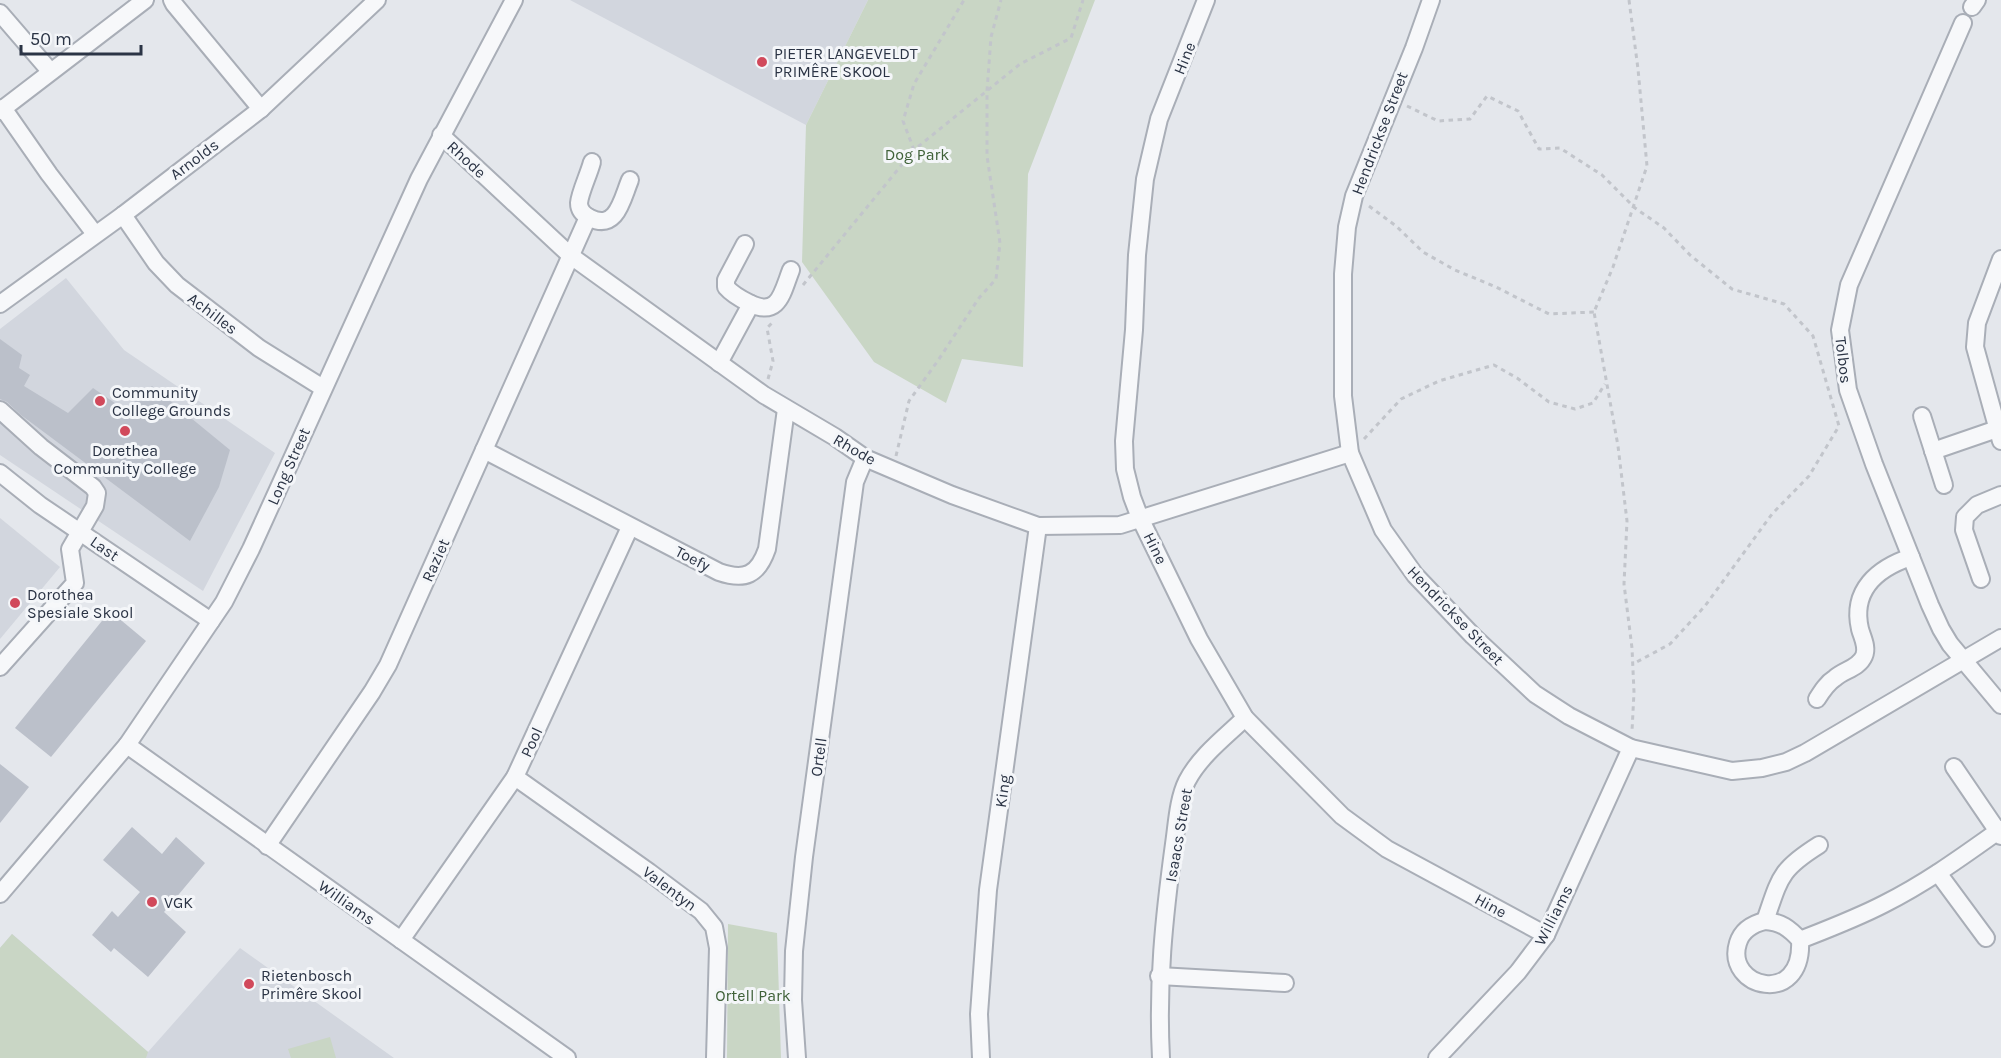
<svg xmlns="http://www.w3.org/2000/svg" width="2001" height="1058" viewBox="0 0 2001 1058" font-family="Karla,sans-serif">
<style>
.built{fill:#d2d6de}
.green{fill:#c9d6c5}
.building{fill:#bbc0ca}
.lines{fill:none;stroke-linecap:round;stroke-linejoin:round}
.minor-casing{stroke:#a9aeb7;stroke-width:20}
.path{stroke:#c2c5cb;stroke-width:3;stroke-dasharray:4.5 4.5;stroke-linecap:butt}
.minor{stroke:#f7f8fa;stroke-width:16}
.poi-dot{fill:#d1495b;stroke:#f4f6f9;stroke-width:2}
.labels{text-anchor:middle;stroke-width:6;stroke-linejoin:round;paint-order:stroke}
.poi-label{font-size:16px;fill:#2b3445;stroke:#f4f6f9;text-anchor:start}
.street-label{font-size:16px;fill:#2b3445;stroke:#f4f6f9}
.park-label{font-size:16px;fill:#3f6138;stroke:#f4f6f9}
</style>
<rect width="100%" height="100%" fill="#e4e7ec"/>
<g class="built">
<polygon points="570,0 868,0 806,125"/>
<polygon points="66,278 124,350 275,453 203,591 0,455 0,329"/>
<polygon points="0,518 60,567 0,639"/>
<polygon points="12,934 148,1052 240,948 394,1058 0,1058 0,948"/>
</g>
<g class="green">
<polygon points="868,0 1095,0 1028,174 1023,367 962,359 946,403 874,362 802,262 806,125"/>
<polygon points="728,924 777,933 781,1058 727,1058"/>
<polygon points="12,934 148,1052 146,1058 0,1058 0,948"/>
<polygon points="330,1037 336,1058 291,1058 288,1049"/>
</g>
<g class="building">
<polygon points="0,339 22,355 19,368 30,375 24,386 68,413 93,388 125,410 152,386 230,450 219,487 190,541 21,415 7,402 0,399"/>
<polygon points="110,611 146,641 51,757 15,728"/>
<polygon points="0,764 29,787 0,823"/>
<polygon points="132,827 162,854 176,837 205,863 164,912 186,932 148,977 114,948 111,952 92,935 112,911 118,917 140,892 103,860"/>
</g>
<g class="lines">
<g class="minor-casing">
<g id="minor">
<polyline points="172,0 174,4 261,109"/>
<polyline points="1206,0 1159,119 1145,179 1137,255 1134,330 1124,441 1125,469 1132,497 1140,518 1199,639 1245,718 1342,816 1387,849 1546,935"/>
<polyline points="1431,0 1414,48 1354,196 1347,227 1343,274 1343,396 1350,453 1383,530 1415,575 1473,636 1535,694 1569,716 1631,748 1732,771 1762,768 1786,762 1805,753 2001,638"/>
<polyline points="1972,7 1977,0"/>
<polyline points="0,13 50,71"/>
<polyline points="1963,23 1849,285 1840,330 1848,390 1874,464 1930,605 1941,629 1950,644 2001,705"/>
<polyline points="3,108 49,174 95,234"/>
<polyline points="0,111 145,0"/>
<polyline points="441,135 571,256 764,395 835,437 865,458 952,495 1038,526 1120,525 1350,453"/>
<path d="M592 162C589 174 580 192 579 203 579 210 584 215 590 218 617 231 622 199 630 180"/>
<polyline points="123,215 156,263 177,285 259,348 323,388"/>
<path d="M745 244 726 280V287C732 294 741 299 749 303 779 318 782 293 791 270"/>
<polyline points="2001,259 1977,323 1975,347 2001,441"/>
<polyline points="0,304 123,215 261,109 377,0"/>
<polyline points="719,363 751,304"/>
<polyline points="0,410 41,447 93,487 97,493 95,506 70,549 75,583 0,667"/>
<polyline points="1922,416 1944,485"/>
<path d="M484 450 719 572C745 581 758 575 767 549L786 409"/>
<polyline points="1933,451 1997,429"/>
<polyline points="0,473 40,505 211,621"/>
<polyline points="1981,579 1964,530 1965,517 1977,505 2001,495"/>
<path d="M1817 699C1822 691 1827 683 1835 678 1844 670 1859 668 1864 656 1868 647 1862 637 1860 629 1851 590 1878 568 1911 557"/>
<polyline points="127,745 567,1058"/>
<polyline points="1954,767 2001,836"/>
<polyline points="515,777 649,872 701,911 714,927 718,948 715,1058"/>
<polyline points="267,846 372,692 388,665 588,217"/>
<polyline points="1938,873 1986,938"/>
<polyline points="0,894 127,745 224,602 251,549 419,179 514,0"/>
<path d="M1765 921C1781 922 1789 928 1800 940 1804 1008 1724 988 1738 943 1742 930 1752 924 1765 921Z"/>
<path d="M1765 921C1780 878 1779 870 1819 845"/>
<polyline points="401,940 515,777 630,527"/>
<path d="M1800 940C1828 929 1857 918 1884 904 1926 883 1963 856 2001 829"/>
<polyline points="1159,976 1285,983"/>
<polyline points="797,1058 793,1000 794,951 804,857 855,482 865,458"/>
<polyline points="981,1058 979,1014 988,890 1038,526"/>
<path d="M1161 1058C1157 985 1164 917 1174 844 1177 824 1178 799 1187 781 1200 756 1225 737 1245 718"/>
<polyline points="1437,1058 1518,972 1546,935 1631,748"/>
</g>
</g>
<g class="path">
<polyline points="1629,0 1638,69 1647,166 1613,267 1594,312 1618,446 1627,521 1624,584 1632,648 1634,692 1632,731"/>
<polyline points="1407,106 1438,121 1470,119 1487,96 1518,111 1539,149 1560,148 1602,175 1635,208 1664,228 1690,255 1732,289 1784,304 1813,336 1839,426 1809,476 1772,514 1705,606 1670,644 1633,664"/>
<polyline points="914,150 903,121 914,84 964,0"/>
<polyline points="1369,206 1396,226 1423,252 1455,270 1496,287 1549,314 1594,312"/>
<polyline points="803,285 914,150 1020,64 1071,38 1083,0"/>
<polyline points="768,379 773,361 767,328 772,323"/>
<polyline points="1364,439 1401,399 1439,381 1494,365 1517,378 1549,402 1575,409 1593,403 1605,384"/>
<polyline points="896,456 909,401 937,362 979,298 996,279 1000,243 987,156 987,91 991,37 1001,0"/>
</g>
<use href="#minor" class="minor"/>
</g>
<g class="poi-dot">
<circle cx="762" cy="62" r="6"/>
<circle cx="100" cy="401" r="6"/>
<circle cx="125" cy="431" r="6"/>
<circle cx="15" cy="603" r="6"/>
<circle cx="152" cy="902" r="6"/>
<circle cx="249" cy="984" r="6"/>
</g>
<g class="labels">
<g class="poi-label">
<text x="774" y="59">PIETER LANGEVELDT<tspan x="774" dy="18">PRIMÊRE SKOOL</tspan></text>
<text x="112" y="398">Community<tspan x="112" dy="18">College Grounds</tspan></text>
<text x="125" y="456" text-anchor="middle">Dorethea<tspan x="125" dy="18">Community College</tspan></text>
<text x="27" y="600">Dorothea<tspan x="27" dy="18">Spesiale Skool</tspan></text>
<text x="164" y="908">VGK</text>
<text x="261" y="981">Rietenbosch<tspan x="261" dy="18">Primêre Skool</tspan></text>
</g>
<g class="street-label">
<text transform="translate(1184 58) rotate(-68)" y="6">Hine</text>
<text transform="translate(1379 133) rotate(-69)" y="6">Hendrickse Street</text>
<text transform="translate(194 159) rotate(-37)" y="6">Arnolds</text>
<text transform="translate(467 159) rotate(43)" y="6">Rhode</text>
<text transform="translate(213 313) rotate(37)" y="6">Achilles</text>
<text transform="translate(1844 360) rotate(83)" y="6">Tolbos</text>
<text transform="translate(855 449) rotate(30)" y="6">Rhode</text>
<text transform="translate(288 466) rotate(-66)" y="6">Long Street</text>
<text transform="translate(105 548) rotate(35)" y="6">Last</text>
<text transform="translate(1156 548) rotate(64)" y="6">Hine</text>
<text transform="translate(693 558) rotate(27)" y="6">Toefy</text>
<text transform="translate(435 560) rotate(-66)" y="6">Raziet</text>
<text transform="translate(1456 615) rotate(46)" y="6">Hendrickse Street</text>
<text transform="translate(531 742) rotate(-65)" y="6">Pool</text>
<text transform="translate(818 757) rotate(-82)" y="6">Ortell</text>
<text transform="translate(1002 791) rotate(-82)" y="6">King</text>
<text transform="translate(1178 835) rotate(-80)" y="6">Isaacs Street</text>
<text transform="translate(670 888) rotate(37)" y="6">Valentyn</text>
<text transform="translate(347 902) rotate(35)" y="6">Williams</text>
<text transform="translate(1491 905) rotate(29)" y="6">Hine</text>
<text transform="translate(1553 915) rotate(-63)" y="6">Williams</text>
</g>
<g class="park-label">
<text x="917" y="160">Dog Park</text>
<text x="753" y="1001">Ortell Park</text>
</g>
</g>
<path d="M21 45v9h120v-9" fill="none" stroke="#2b3445" stroke-width="3"/>
<text x="30" y="45" font-size="18" fill="#2b3445" stroke="#f4f6f9" stroke-width="4.5" paint-order="stroke">50 m</text>
</svg>
